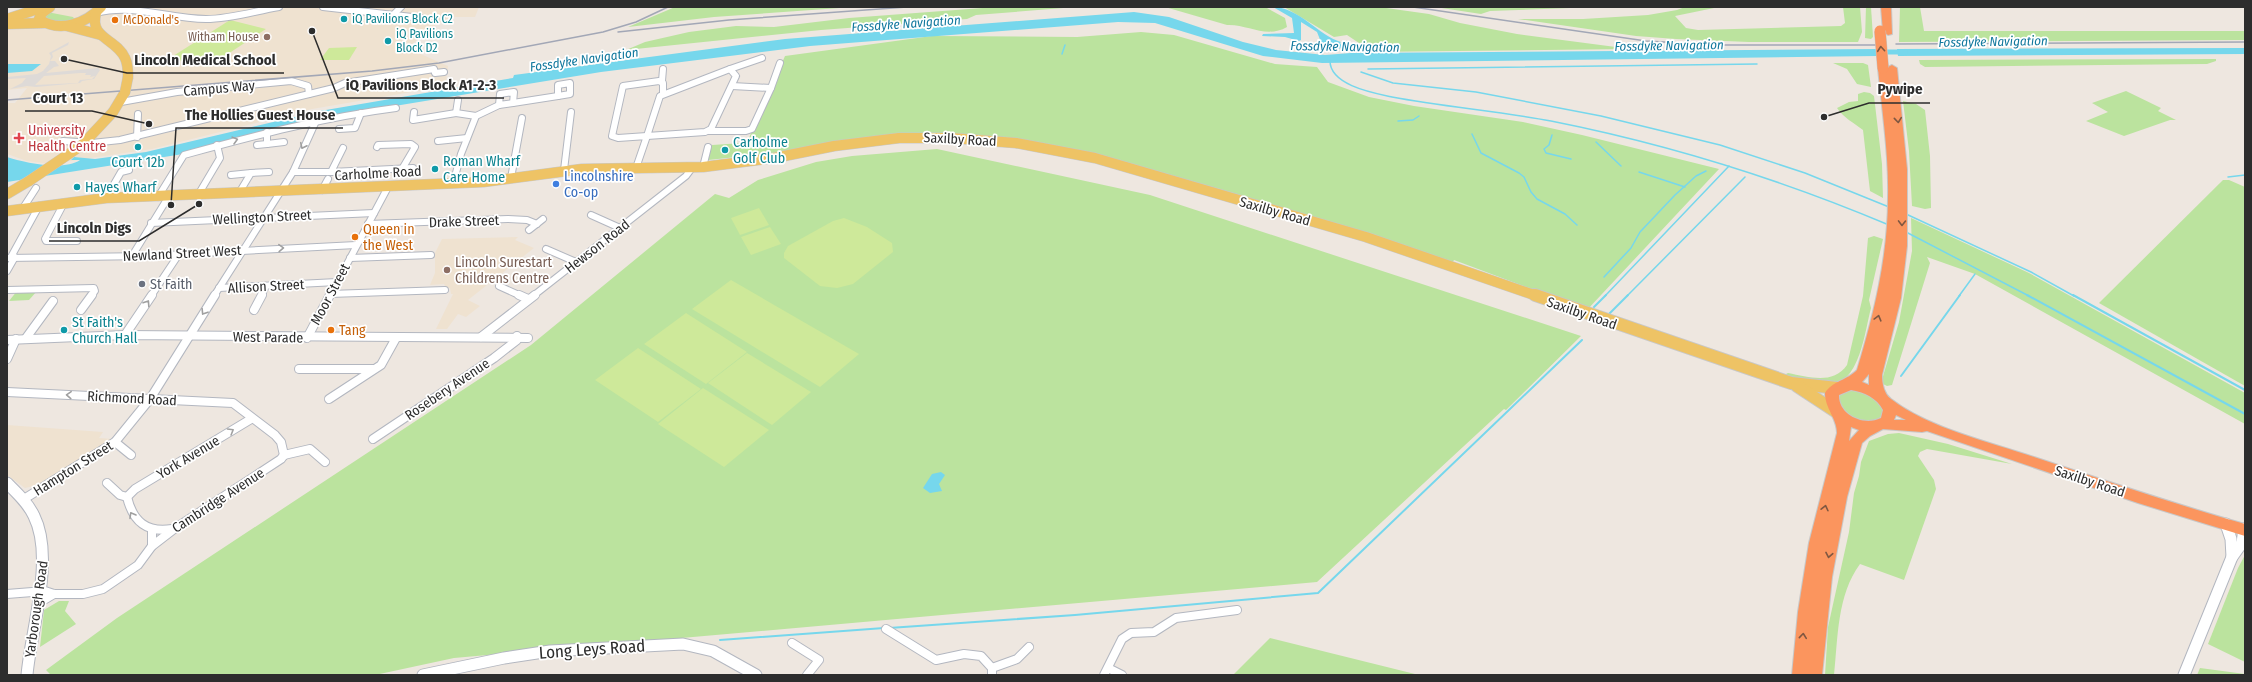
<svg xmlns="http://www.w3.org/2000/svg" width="2252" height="682" viewBox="0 0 2252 682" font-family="'Fira Sans Condensed',sans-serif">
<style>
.education{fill:#efe2d0}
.green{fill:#bbe39e}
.pitch{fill:#cee99a}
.plaza{fill:#dedad7;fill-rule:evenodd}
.water{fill:#76d7ec}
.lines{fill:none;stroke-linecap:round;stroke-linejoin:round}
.stream-far1{stroke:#76d7ec;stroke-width:1.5}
.stream{stroke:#76d7ec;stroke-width:2}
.canal{stroke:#76d7ec;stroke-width:5}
.street-far1-casing{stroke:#b3b7c0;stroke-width:8}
.street-casing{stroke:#b3b7c0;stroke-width:10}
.secondary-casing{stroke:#b3b7c0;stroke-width:13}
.primary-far1-casing{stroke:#c8c8c8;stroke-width:11}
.primary-casing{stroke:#c8c8c8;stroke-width:14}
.highway-casing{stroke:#c8c8c8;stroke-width:2}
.street-far1{stroke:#fff;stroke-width:6}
.street{stroke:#fff;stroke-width:8}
.secondary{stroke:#fff;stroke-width:11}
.primary-far1{stroke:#eec365;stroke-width:10}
.primary{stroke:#eec365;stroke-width:12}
.highway{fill:#fb955e;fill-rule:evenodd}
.rail{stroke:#a2a7b6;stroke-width:1.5}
.primary-bridge-casing{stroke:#c8c8c8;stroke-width:11;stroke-linecap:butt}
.highway-bridge-casing{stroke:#c8c8c8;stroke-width:12;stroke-linecap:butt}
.primary-bridge{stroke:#eec365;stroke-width:10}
.highway-bridge{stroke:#fb955e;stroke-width:11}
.oneway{stroke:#7f5741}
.oneway2{stroke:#a0a0a0}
.culture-dot{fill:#0f9aa8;stroke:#fff;stroke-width:1.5}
.food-dot{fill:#e8710a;stroke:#fff;stroke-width:1.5}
.education-dot{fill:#8d6e63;stroke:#fff;stroke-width:1.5}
.health-dot{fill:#e0444e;stroke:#fff;stroke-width:1.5}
.shop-dot{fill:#3f7fe0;stroke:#fff;stroke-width:1.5}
.worship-dot{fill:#6b7280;stroke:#fff;stroke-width:1.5}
.labels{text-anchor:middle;stroke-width:3.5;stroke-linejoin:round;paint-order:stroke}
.far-culture-label{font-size:12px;fill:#0d838f;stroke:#fff;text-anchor:start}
.far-food-label{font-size:12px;fill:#c56008;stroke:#fff;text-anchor:start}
.far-education-label{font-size:12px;fill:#785e54;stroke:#fff;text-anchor:end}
.far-water-label{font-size:13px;font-style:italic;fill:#11789d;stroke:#fff}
.street-label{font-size:14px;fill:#2d2d2d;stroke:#fff}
.health-label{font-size:14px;fill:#be3a42;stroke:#fff;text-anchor:start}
.culture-label{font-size:14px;fill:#0d838f;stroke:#fff;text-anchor:start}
.shop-label{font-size:14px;fill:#366cbe;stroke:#fff;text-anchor:start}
.food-label{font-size:14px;fill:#c56008;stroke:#fff;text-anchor:start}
.education-label{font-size:14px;fill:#785e54;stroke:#fff;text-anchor:start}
.worship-label{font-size:14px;fill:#5b616d;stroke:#fff;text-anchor:start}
.near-street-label{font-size:17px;fill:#2d2d2d;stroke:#fff}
.leader{fill:none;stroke:#2d2d2d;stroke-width:1.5}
.callout-dot{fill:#2d2d2d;stroke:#fff;stroke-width:1.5}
.callout-label{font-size:15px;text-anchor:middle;font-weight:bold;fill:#2d2d2d;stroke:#fff;stroke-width:3.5;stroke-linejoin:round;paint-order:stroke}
</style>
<rect width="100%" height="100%" fill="#eee7e0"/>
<g class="education">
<polygon points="36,7 479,7 475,17 455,17 437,24 407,48 448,66 445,89 441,87 312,109 152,149 50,164 27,161 7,154 7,103 15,103 27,88 7,90 7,16"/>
<polygon points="518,237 515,240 534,248 468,300 480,306 466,317 458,314 447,329 436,329 453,294 451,294 450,288 446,288 444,284 430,285 435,273 435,253 442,239"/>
<polygon points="7,425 103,432 99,438 113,439 42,484 25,488 7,475"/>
</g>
<g class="green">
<polygon points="675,7 854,7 714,17 628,27"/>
<polygon points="996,7 1076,7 976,15 967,19 821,30 626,50 645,42 689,32 736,26 774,27 849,18"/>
<path d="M1165 7H1265L1285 18 1287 27C1266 39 1248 24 1227 25Z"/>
<polygon points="1284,7 1379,7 1429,14 1460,23 1517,34 1631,49 1367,52 1362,45 1347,35 1334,37"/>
<polygon points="1435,7 1597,7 1490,11 1481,14"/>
<polygon points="1685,7 1719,7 1675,16 1686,28 1698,30 1841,26 1845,23 1843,7 1860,7 1862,32 1858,42 1749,42 1676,39 1636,36 1518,19 1583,19 1648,15 1677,10"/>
<polygon points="1866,7 1871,7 1873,37 1871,39 1865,38"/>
<polygon points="1900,7 1920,7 1924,31 2245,31 2245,40 1899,42"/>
<polygon points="47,12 73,17 76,21 68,22 46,20 45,16"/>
<polygon points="1141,32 1174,35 1275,64 1317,67 1328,82 1369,97 1414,106 1523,122 1582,135 1719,169 1587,310 1454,260 1451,265 1109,162 937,136 708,160 712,145 743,143 749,138 785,56 932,36 1077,37"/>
<polygon points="2216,59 2216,61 2207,64 1925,67 1920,64 1919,60"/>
<polygon points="1833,63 1863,63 1868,65 1871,87 1857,84 1847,69"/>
<polygon points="2126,91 2161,108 2158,111 2176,120 2170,120 2124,136 2086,121 2108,112 2092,103"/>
<path d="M1864 92 1870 93 1874 96 1882 164 1883 198 1870 191 1863 130C1854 123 1844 118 1837 108L1849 102 1858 101V94Z"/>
<polygon points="1903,101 1916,104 1925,110 1930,156 1931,208 1925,209 1912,206 1909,151"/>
<polygon points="937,149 1150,195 1581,336 1506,410 1504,409 1317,582 454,658 375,675 51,675 46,670 117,618 531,345 715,194 729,198 758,180 816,162 852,156"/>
<polygon points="2223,180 2229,180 2245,187 2245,386 2099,303"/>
<polygon points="1911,218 2029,273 2245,393 2245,424 1975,274 1927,257 1930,263 1892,385 1887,386 1881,383 1899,322 1912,251"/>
<path d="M1874 236 1883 239 1869 300 1871 308C1865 330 1860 383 1831 384 1817 384 1802 379 1788 377L1786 374 1788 373C1809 377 1833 385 1847 365L1863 296 1868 238Z"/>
<polygon points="17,291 37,291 29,300 9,301"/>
<path d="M1852 390 1874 397 1883 409 1882 416C1871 427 1850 420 1842 409 1840 406 1839 401 1838 397L1843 392Z"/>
<path d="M1899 433 1948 444 2012 464 1927 449 1920 452 1918 456 1934 480 1936 489 1904 580 1860 564C1837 595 1838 638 1834 675H1825L1828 627 1849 532 1854 493 1859 476 1861 462 1869 441 1888 434Z"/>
<polygon points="2245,555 2245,662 2208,644 2238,568"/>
<polygon points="59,601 69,601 65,611 76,624 40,647 44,610"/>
<polygon points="1270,638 1419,675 1233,675"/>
<polygon points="2200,668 2245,674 2245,675 2197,675"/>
</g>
<g class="pitch">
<polygon points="230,20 266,29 208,67 170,58"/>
<polygon points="357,47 349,60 320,60 329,48"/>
<polygon points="759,208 769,225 740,235 731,218"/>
<polygon points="844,218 867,227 892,243 893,252 853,284 837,288 820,286 784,258 784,253 788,246 833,221"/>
<polygon points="770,227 781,244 751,255 741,237"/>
<polygon points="731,280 859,354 820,387 692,309"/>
<polygon points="686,313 747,352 706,384 644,344"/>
<polygon points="638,348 701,389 658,422 595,380"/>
<polygon points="747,353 811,392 772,425 708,383"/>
<polygon points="703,388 769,430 724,467 658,424"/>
</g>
<path class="plaza" d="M69 42 68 45 52 53 53 57 50 61H55L59 66 54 67 46 73 98 68 100 70 94 79 82 81 80 83 36 87 27 86 10 89 22 83 26 78 7 79V77L37 74 43 71 49 64 51 56 49 53ZM80 73H86L85 75H91L90 77 95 76 92 79 80 80 78 83 35 85 44 76Z"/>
<g class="water">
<path d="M1273 7C1299 7 1319 36 1341 42L1340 43 1343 48 1337 49 1330 44 1328 47H1323L1317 32 1301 22V40L1299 41 1285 37 1262 36 1263 34 1294 33 1292 18Z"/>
<path d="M1134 12 1169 17 1243 42 1276 50 1325 55 1351 53 1877 49V56L1322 63 1263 56 1155 23 1118 22 810 46 601 72 334 116 183 154 7 182V157C25 163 64 171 80 160H71L74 157 95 159 146 152 320 111 513 78 514 75 785 39Z"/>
<polygon points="2245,48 2245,54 1898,56 1897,49"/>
<polygon points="7,64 41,64 32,71 7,73"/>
<polygon points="941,472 945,475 939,484 942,491 930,493 923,488 932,474"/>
</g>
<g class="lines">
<g class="stream-far1">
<polyline points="1062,54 1065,45"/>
<path d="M1330 60C1329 85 1373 93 1392 97 1445 107 1498 111 1551 121 1667 144 1780 179 1889 225"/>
<polyline points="1368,69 1757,64"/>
<polyline points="1361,72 1393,83 1476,92 1601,116 1720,145 1805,173 1889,207"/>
<polyline points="1398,121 1413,120 1419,116"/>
<polyline points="1472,134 1481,153 1519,173 1524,177 1531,192 1537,199 1565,214 1577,225"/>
<polyline points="1552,135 1549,145 1544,149 1546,153 1571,159"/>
<polyline points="1596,142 1621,166"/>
<polyline points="1639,172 1685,187"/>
<polyline points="2228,177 2245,175"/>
<polyline points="1906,214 2031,272 2074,296"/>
<polyline points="1906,232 2029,296"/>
<polyline points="1604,277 1631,248 1640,232 1675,195 1696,176 1706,171"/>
<polyline points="1605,296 1729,166"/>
<polyline points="1627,296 1745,177"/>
<polyline points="1959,296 1975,274"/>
</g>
<g class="stream">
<polyline points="2027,295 2245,414"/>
<polyline points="2073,295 2245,390"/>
<polyline points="1594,307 1606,295"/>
<polyline points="1608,315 1628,295"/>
<polyline points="1901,376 1960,295"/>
<polyline points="889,628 1075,615 1318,593 1582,340"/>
<polyline points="720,640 884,628"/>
</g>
<polyline class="canal" points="1881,52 1905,52"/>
<g class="street-far1-casing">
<g id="street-far1">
<polyline points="323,7 421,18"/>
<path d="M96 13C134 3 168 19 206 19 231 19 255 11 279 7"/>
<polyline points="393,15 401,7"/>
<polygon points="730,69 736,76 711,129 705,132 647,136 660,96"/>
<polyline points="730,69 762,58"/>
<polyline points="662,81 663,69"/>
<polygon points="570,83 570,94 558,96 558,85"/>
<polyline points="771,88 780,63"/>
<polygon points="514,92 513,103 499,105 500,94"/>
<polyline points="458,100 456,113 476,116"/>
<polyline points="121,102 177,92 291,81 308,86 309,94"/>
<polyline points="513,103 558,96"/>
<polyline points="414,112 413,120 456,113"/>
<polyline points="339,129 355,128 361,113"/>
<polyline points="709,131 746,131 752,129 771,88 732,86"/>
<polyline points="267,132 267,144 284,142"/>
<polyline points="137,137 138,114"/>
<polyline points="63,141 92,143 120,140 334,88 345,83 434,69 435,73 444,72"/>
<polyline points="438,141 467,138"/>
<polyline points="257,145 267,144"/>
<polyline points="377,147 378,145 411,144 415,147 402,169"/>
<polyline points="343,148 331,172 413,168"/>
<polyline points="703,167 708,147"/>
<polyline points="636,168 647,136 618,138 612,136 623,86 659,81 663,83 663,93"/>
<polyline points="564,170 571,112"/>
<polyline points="293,172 331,172"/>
<polyline points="231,175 251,173"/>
<polyline points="511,178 522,118"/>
<polyline points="453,184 461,154 476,116 499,105"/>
<polyline points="322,190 328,179"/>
<polyline points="239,193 251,173 269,172"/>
<polyline points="198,195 220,158 217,145"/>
<path d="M158 197 184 155C254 136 324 117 396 108"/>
<polyline points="106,198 121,172 129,170"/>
<polyline points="64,203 45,239 46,241 77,241"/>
<polyline points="23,208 36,188"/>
<polyline points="591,215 620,228"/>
<polyline points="151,223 374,213"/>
<polyline points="368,224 508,219 527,220 537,224"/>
<polyline points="529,230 543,219"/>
<polyline points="546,249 576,262"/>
<polyline points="132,256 169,196"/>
<polyline points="11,257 39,206"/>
<polyline points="7,258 147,256 356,245"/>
<polyline points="350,258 431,255"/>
<polyline points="7,271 15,257"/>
<polyline points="499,286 521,296"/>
<polyline points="219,288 337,282"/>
<polyline points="7,290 94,288 95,291 91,296"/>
<polyline points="330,294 445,290"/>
<polyline points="151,296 179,254"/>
<polyline points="214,296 293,172 316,121"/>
<polyline points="261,296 266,286"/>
<polyline points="330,296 388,187"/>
<polyline points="533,296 686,176 692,168"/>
</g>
</g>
<g class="street-casing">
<g id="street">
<polyline points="519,295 528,299"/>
<polyline points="81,310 92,295"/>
<polyline points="254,310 262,295"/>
<polyline points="125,335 152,295"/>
<polyline points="481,337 535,295"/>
<polyline points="26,338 53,301"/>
<polyline points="307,338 330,295"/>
<polyline points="7,340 125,335 528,338"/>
<polyline points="7,359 16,339"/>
<polyline points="299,369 373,369"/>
<polyline points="7,392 233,403 275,435 281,442 284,455"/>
<polyline points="329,399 381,365 396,338"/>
<polyline points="373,439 494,358 517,340 517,336"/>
<polyline points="115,442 131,455"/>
<polyline points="284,455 310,449 325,462"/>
<polyline points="107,483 120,495 127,497"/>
<polyline points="127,497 135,489 251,419"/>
<path d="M127 497C133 522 147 533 172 529"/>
<polyline points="24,499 115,442 150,399 215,295"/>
<polyline points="152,546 174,529 281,459 284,455"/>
<polyline points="7,594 45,591 54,594 83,594 103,589 138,565 152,546 152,530"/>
<polyline points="37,604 54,594"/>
<polyline points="886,629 936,660 964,654 981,656 992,668 992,675"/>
<polyline points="792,643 819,660 807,675"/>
<polyline points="992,668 1017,659 1029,647"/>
<polyline points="1108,668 1122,675"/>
<polyline points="1104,675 1122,639 1131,633 1154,632 1176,618 1237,610"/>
</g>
</g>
<g class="secondary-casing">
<g id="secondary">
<path d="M7 483C17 493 28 503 34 516 55 558 31 629 27 675"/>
<polyline points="2226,524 2231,539 2232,557"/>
<polyline points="423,675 504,658 550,651 683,644 713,651 756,675"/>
<polyline points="2184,675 2232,557 2242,543 2244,529"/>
</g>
</g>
<g class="primary-far1-casing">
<g id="primary-far1">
<path d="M50 7 42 13 39 19C59 33 86 24 101 7"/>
<path d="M96 13C89 39 116 38 125 58 128 64 128 70 128 77"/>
<polyline points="7,19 44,7"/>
<polyline points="7,24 44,23"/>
<polyline points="67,26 101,35"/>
<polyline points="113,112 125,92"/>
<polyline points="7,194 29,181"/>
<polyline points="7,211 106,198 483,182 582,169 703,167 774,158 834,146 899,138 951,138 1016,143 1095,158 1366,237 1537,296"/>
</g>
</g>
<g class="primary-casing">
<g id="primary">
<polyline points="1535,295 1791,383 1837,388"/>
<polyline points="1797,386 1838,413"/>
</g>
</g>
<g class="highway-casing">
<g id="highway">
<polygon points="1881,7 1891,7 1892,34 1888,35 1883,32"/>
<path d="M1883 65 1888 67 1892 65 1897 68 1907 169V246L1901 298 1882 375C1882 384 1884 394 1891 399 1928 428 1990 442 2034 457 2104 480 2174 504 2245 524V536L2138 503 1927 431 1922 432 1883 429 1870 436 1862 443 1847 497 1832 577 1822 675H1792L1798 612 1809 543 1837 433C1837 418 1825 409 1825 393 1832 381 1848 380 1857 370 1874 314 1888 257 1888 198 1889 154 1882 111 1878 68ZM1869 374V385L1862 382ZM1851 390C1864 392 1877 398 1883 410L1881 418C1864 427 1838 415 1839 395ZM1896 415 1906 420H1894ZM1851 427 1859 430 1849 441Z"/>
</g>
</g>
<use href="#street-far1" class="street-far1"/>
<use href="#street" class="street"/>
<use href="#secondary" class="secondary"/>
<use href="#primary-far1" class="primary-far1"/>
<use href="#primary" class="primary"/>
<use href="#highway" class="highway"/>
<g class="rail">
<polyline points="1413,7 1646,41 1719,45 1877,45"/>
<polyline points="618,32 729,20 907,7"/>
<polyline points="1896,44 2245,42"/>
<polyline points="7,100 372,71 439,63 603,32 636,22 668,7"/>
</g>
<g class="primary-bridge-casing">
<g id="primary-bridge">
<polyline points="125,92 128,77"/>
<polyline points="29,181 82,145 113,112"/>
</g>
</g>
<g class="highway-bridge-casing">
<polyline id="highway-bridge" points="1880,31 1883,68"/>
</g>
<use href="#primary-bridge" class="primary-bridge"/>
<use href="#highway-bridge" class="highway-bridge"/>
</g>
<defs><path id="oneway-chevron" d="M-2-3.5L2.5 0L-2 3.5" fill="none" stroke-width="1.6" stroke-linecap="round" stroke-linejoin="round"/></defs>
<g class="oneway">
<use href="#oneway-chevron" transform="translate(1881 49) rotate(-95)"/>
<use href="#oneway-chevron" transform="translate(1898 120) rotate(84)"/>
<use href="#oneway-chevron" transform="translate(1902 223) rotate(91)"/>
<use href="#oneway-chevron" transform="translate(1878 318) rotate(-75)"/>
<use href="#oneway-chevron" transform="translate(1825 508) rotate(-77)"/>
<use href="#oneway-chevron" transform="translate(1829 555) rotate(101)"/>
<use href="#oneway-chevron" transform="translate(1803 636) rotate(-84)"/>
</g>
<g class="oneway2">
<use href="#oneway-chevron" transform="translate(235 140) rotate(-15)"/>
<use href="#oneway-chevron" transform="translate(303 146) rotate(116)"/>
<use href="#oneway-chevron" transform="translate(281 248) rotate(-2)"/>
<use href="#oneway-chevron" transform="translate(147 303) rotate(-57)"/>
<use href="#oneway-chevron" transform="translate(204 312) rotate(122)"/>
<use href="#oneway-chevron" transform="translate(69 395) rotate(-177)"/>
<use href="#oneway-chevron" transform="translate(231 431) rotate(-31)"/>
<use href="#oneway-chevron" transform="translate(132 515) rotate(-120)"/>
</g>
<g class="culture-dot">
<circle cx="344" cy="19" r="4"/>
<circle cx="388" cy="41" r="4"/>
<circle cx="138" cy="147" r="4"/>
<circle cx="725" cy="150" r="4"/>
<circle cx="435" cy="169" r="4"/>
<circle cx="77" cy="187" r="4"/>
<circle cx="64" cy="330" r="4"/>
</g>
<g class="food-dot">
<circle cx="115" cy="20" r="4"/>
<circle cx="355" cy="237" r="4"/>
<circle cx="331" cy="330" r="4"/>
</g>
<g class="education-dot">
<circle cx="267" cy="37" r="4"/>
<circle cx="447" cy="270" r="4"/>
</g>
<path class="health-dot" d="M17 132h4v4h4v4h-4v4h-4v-4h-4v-4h4z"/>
<circle class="shop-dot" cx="556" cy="184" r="4"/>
<circle class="worship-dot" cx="142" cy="284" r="4"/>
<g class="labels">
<g class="far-culture-label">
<text x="352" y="23">iQ Pavilions Block C2</text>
<text x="396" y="38">iQ Pavilions<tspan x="396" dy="14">Block D2</tspan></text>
</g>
<g class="far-food-label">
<text x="123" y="24">McDonald's</text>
</g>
<g class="far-education-label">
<text x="259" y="41">Witham House</text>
</g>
<g class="far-water-label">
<text transform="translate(906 23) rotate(-4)" y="5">Fossdyke Navigation</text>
<text transform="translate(1993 41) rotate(-1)" y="5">Fossdyke Navigation</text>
<text transform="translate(1669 45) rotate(-1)" y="5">Fossdyke Navigation</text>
<text transform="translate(1345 46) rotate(1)" y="5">Fossdyke Navigation</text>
<text transform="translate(584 59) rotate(-8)" y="5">Fossdyke Navigation</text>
</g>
<g class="street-label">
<text transform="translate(219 88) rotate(-5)" y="5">Campus Way</text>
<text transform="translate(960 139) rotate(3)" y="5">Saxilby Road</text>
<text transform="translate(378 173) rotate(-3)" y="5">Carholme Road</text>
<text transform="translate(1275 211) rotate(16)" y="5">Saxilby Road</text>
<text transform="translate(262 217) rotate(-3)" y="5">Wellington Street</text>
<text transform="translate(464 221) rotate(-2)" y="5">Drake Street</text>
<text transform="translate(597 246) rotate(-38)" y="5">Hewson Road</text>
<text transform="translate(182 253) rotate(-3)" y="5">Newland Street West</text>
<text transform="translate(266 286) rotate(-3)" y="5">Allison Street</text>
<text transform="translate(330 294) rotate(-62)" y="5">Moor Street</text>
<text transform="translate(1582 313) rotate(19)" y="5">Saxilby Road</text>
<text transform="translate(268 337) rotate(1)" y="5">West Parade</text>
<text transform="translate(447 389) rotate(-34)" y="5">Rosebery Avenue</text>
<text transform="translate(132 398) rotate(3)" y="5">Richmond Road</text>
<text transform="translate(188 457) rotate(-31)" y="5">York Avenue</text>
<text transform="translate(73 468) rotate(-32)" y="5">Hampton Street</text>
<text transform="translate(2090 481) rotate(18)" y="5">Saxilby Road</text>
<text transform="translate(218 500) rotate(-33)" y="5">Cambridge Avenue</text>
<text transform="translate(36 609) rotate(-82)" y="5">Yarborough Road</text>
</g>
<g class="health-label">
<text x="28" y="135">University<tspan x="28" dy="16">Health Centre</tspan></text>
</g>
<g class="culture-label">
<text x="733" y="147">Carholme<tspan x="733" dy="16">Golf Club</tspan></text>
<text x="443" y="166">Roman Wharf<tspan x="443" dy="16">Care Home</tspan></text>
<text x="138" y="167" text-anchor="middle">Court 12b</text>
<text x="85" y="192">Hayes Wharf</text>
<text x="72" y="327">St Faith's<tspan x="72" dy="16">Church Hall</tspan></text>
</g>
<g class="shop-label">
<text x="564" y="181">Lincolnshire<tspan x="564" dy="16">Co-op</tspan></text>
</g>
<g class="food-label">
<text x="363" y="234">Queen in<tspan x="363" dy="16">the West</tspan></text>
<text x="339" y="335">Tang</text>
</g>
<g class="education-label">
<text x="455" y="267">Lincoln Surestart<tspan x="455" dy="16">Childrens Centre</tspan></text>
</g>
<g class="worship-label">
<text x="150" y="289">St Faith</text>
</g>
<g class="near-street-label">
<text transform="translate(592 649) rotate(-4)" y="6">Long Leys Road</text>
</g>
</g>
<path class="leader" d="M64 59L127 73H284M312 31L338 98H504M1824 117L1869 103H1930M149 124L92 111H25M171 205L176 128H343M199 204L139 241H49"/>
<g class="callout-dot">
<circle cx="64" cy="59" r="4"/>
<circle cx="312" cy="31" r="4"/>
<circle cx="1824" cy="117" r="4"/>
<circle cx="149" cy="124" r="4"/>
<circle cx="171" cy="205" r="4"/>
<circle cx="199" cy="204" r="4"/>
</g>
<g class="callout-label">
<text x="205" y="65">Lincoln Medical School</text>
<text x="421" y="90">iQ Pavilions Block A1-2-3</text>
<text x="1900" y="94">Pywipe</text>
<text x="58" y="103">Court 13</text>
<text x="260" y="120">The Hollies Guest House</text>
<text x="94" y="233">Lincoln Digs</text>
</g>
<rect width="2252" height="682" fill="none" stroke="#2d2d2d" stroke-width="16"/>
</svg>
